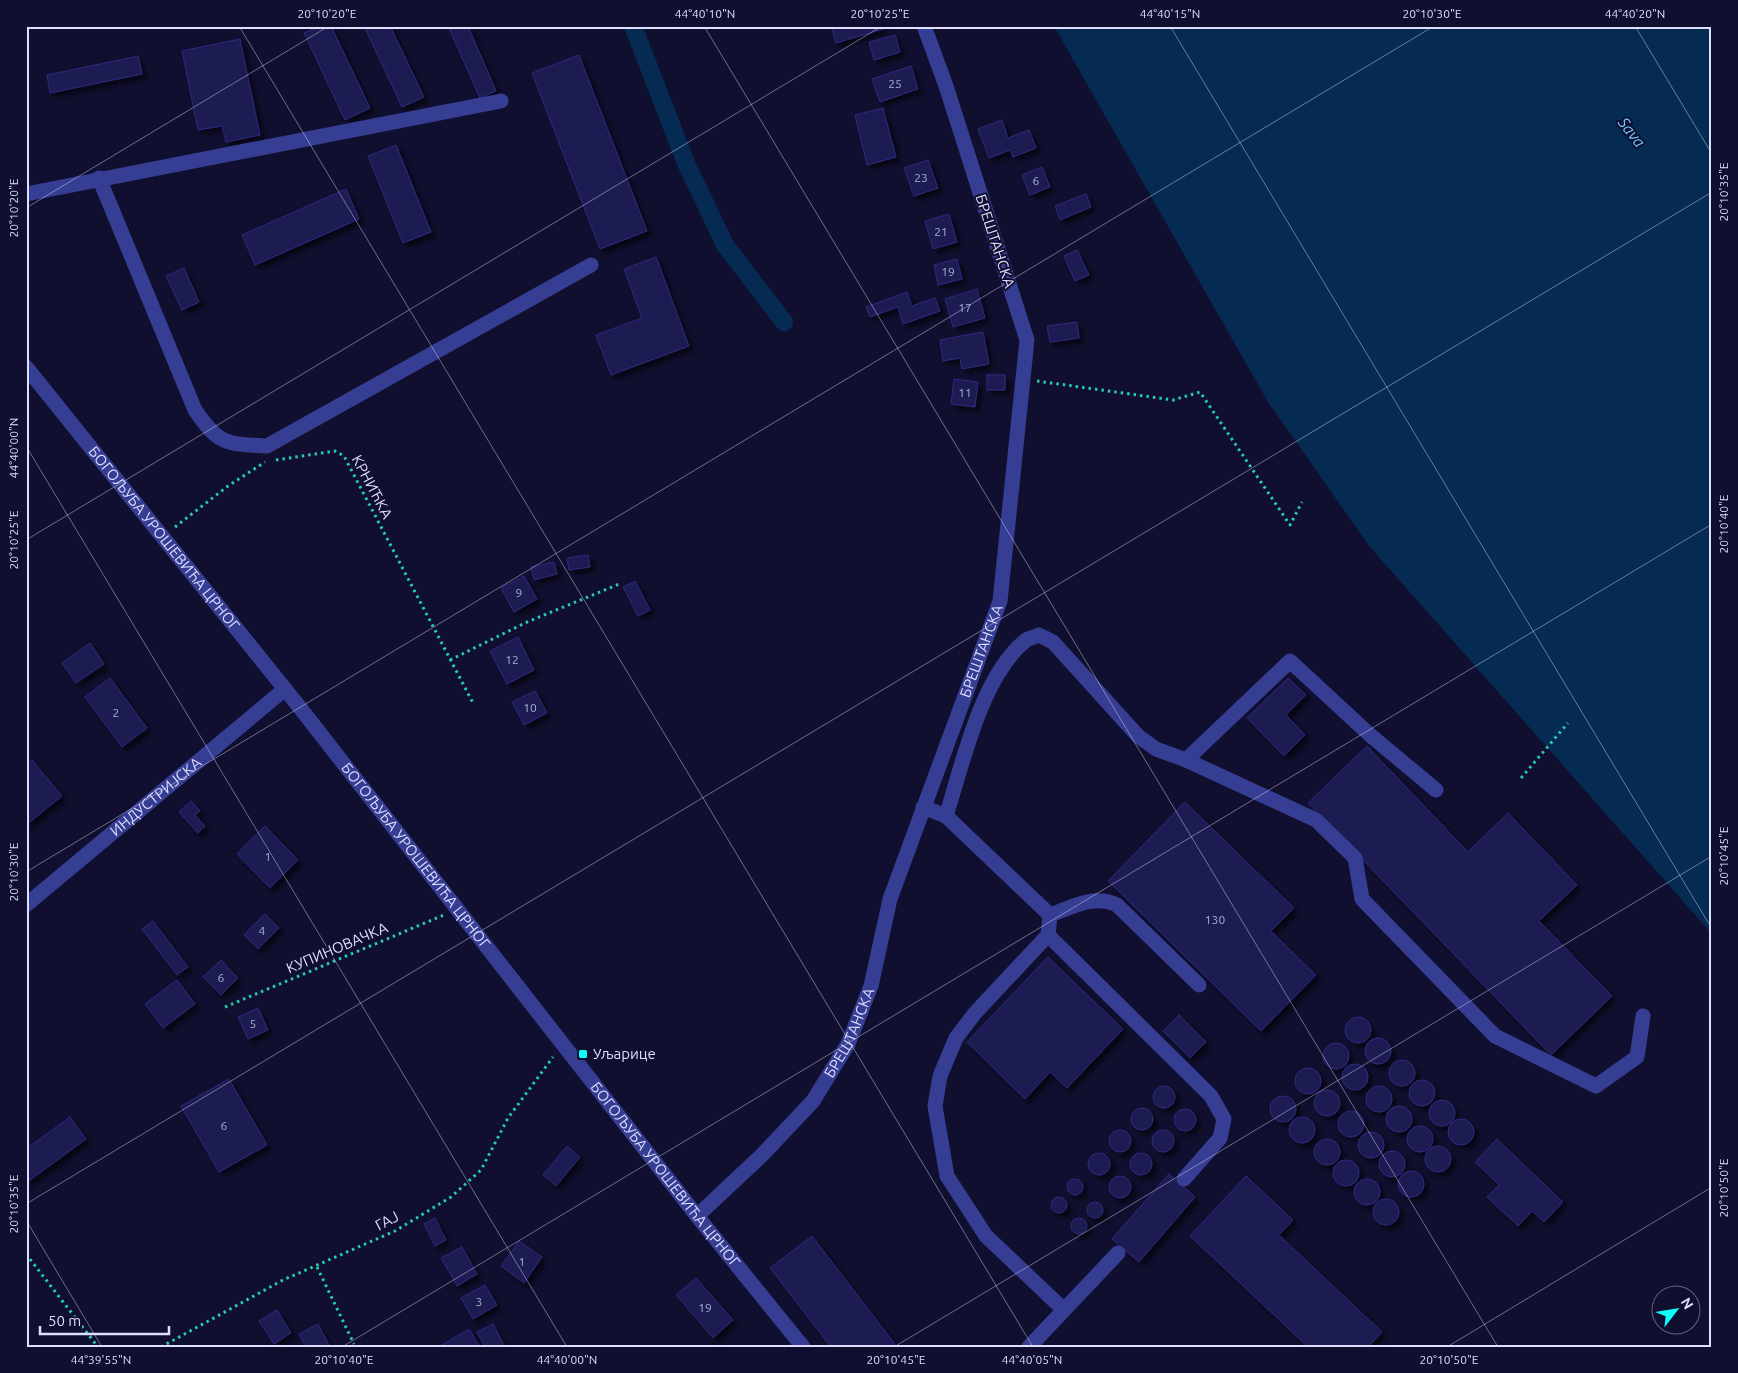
<svg xmlns="http://www.w3.org/2000/svg" width="1738" height="1373" viewBox="0 0 1738 1373" font-family="Ubuntu,sans-serif">
<style>
.water{fill:#062b52}
.lines{fill:none;stroke-linecap:round;stroke-linejoin:round}
.canal{stroke:#062b52;stroke-width:18}
.building{fill:#1e1a52;stroke:#302980;filter:url(#shadow)}
.path{stroke:#25ccae;stroke-width:3;stroke-dasharray:2.5 4;stroke-linecap:butt}
.minor{stroke:#363e93;stroke-width:15}
.ticks{fill:none;stroke:#dedeff;stroke-width:1;stroke-opacity:0.45}
.poi-dot{fill:#0afffa;stroke:#110f2f;stroke-width:2}
.labels{text-anchor:middle;stroke-width:4;stroke-linejoin:round;paint-order:stroke}
.number-label{font-size:12px;fill:#aeadd4}
.street-label{font-size:15px;fill:#dedeff;stroke:#110f2f}
.poi-label{font-size:15px;fill:#dedeff;stroke:#110f2f;text-anchor:start}
.water-label{font-size:16px;font-style:italic;fill:#6ccdff;stroke:#110f2f}
.neatline{fill:none;stroke:#dedeff;stroke-width:2}
.ticks-label{font-size:12px;text-anchor:middle;fill:#dedeff}
</style>
<defs>
<filter id="shadow"><feDropShadow dx="4.5" dy="4.5" stdDeviation="2.5" flood-color="#0009"/></filter>
</defs>
<rect width="100%" height="100%" fill="#110f2f"/>
<polygon class="water" points="1054,26 1712,26 1712,934 1370,547 1268,402"/>
<g class="lines">
<polyline class="canal" points="633,26 686,163 725,245 784,322"/>
</g>
<g class="building">
<polygon points="320,26 331,26 370,108 345,120 304,33"/>
<polygon points="364,26 390,26 424,97 402,107"/>
<polygon points="448,26 468,26 496,91 480,98"/>
<polygon points="831,26 882,26 883,29 836,43"/>
<polygon points="895,35 900,52 874,60 869,42"/>
<polygon points="240,39 260,135 226,142 222,126 198,130 182,51"/>
<polygon points="579,55 647,231 600,249 532,73"/>
<polygon points="138,56 142,74 50,93 47,75"/>
<polygon points="911,66 918,89 880,102 872,79"/>
<polygon points="883,108 896,157 867,165 855,115"/>
<polygon points="1002,120 1008,138 1029,130 1036,148 1013,157 1010,150 989,158 978,129"/>
<polygon points="396,145 431,232 403,243 368,156"/>
<polygon points="928,160 938,188 914,196 904,168"/>
<polygon points="1042,167 1050,187 1030,195 1022,175"/>
<polygon points="346,189 359,219 255,265 242,235"/>
<polygon points="1086,194 1091,207 1060,220 1055,206"/>
<polygon points="949,214 957,242 933,249 925,221"/>
<polygon points="1077,250 1089,275 1075,281 1064,256"/>
<polygon points="656,257 689,346 611,375 596,335 642,318 624,269"/>
<polygon points="957,259 962,279 938,285 934,265"/>
<polygon points="184,268 199,302 182,310 166,276"/>
<polygon points="977,289 985,318 953,327 945,299"/>
<polygon points="907,292 912,306 935,298 940,311 903,324 898,307 870,317 866,307"/>
<polygon points="1077,322 1079,338 1050,342 1047,326"/>
<polygon points="983,332 989,364 962,369 960,358 943,361 940,340"/>
<rect x="987" y="375" width="18" height="15"/>
<polygon points="954,379 978,382 975,407 951,404"/>
<polygon points="588,555 590,567 569,570 567,558"/>
<polygon points="554,562 557,574 534,580 531,567"/>
<polygon points="524,576 537,599 514,612 501,588"/>
<polygon points="635,581 650,610 638,616 623,587"/>
<polygon points="518,637 534,670 507,684 490,651"/>
<polygon points="90,643 104,664 76,683 62,663"/>
<polygon points="110,678 147,728 122,747 85,697"/>
<polygon points="1288,678 1306,695 1286,715 1305,735 1284,756 1247,718"/>
<polygon points="535,691 547,713 524,725 512,702"/>
<polygon points="1367,746 1468,852 1508,813 1577,885 1539,921 1612,996 1551,1055 1308,803"/>
<polygon points="32,760 62,796 26,825 26,765"/>
<polygon points="191,801 200,811 195,815 205,826 198,833 179,812"/>
<polygon points="1185,802 1294,908 1271,931 1316,975 1261,1031 1108,881"/>
<polygon points="265,826 298,860 270,888 237,854"/>
<polygon points="265,914 279,928 258,949 244,935"/>
<polygon points="153,921 188,967 177,975 142,929"/>
<polygon points="1048,957 1123,1029 1067,1088 1050,1072 1025,1099 967,1042"/>
<polygon points="221,960 238,978 221,995 203,977"/>
<polygon points="177,980 195,1004 163,1028 145,1004"/>
<polygon points="258,1008 268,1030 248,1039 238,1017"/>
<polygon points="1179,1015 1206,1042 1190,1058 1163,1031"/>
<circle cx="1358" cy="1030" r="13"/>
<circle cx="1378" cy="1051" r="13"/>
<circle cx="1336" cy="1056" r="13"/>
<circle cx="1402" cy="1073" r="13"/>
<circle cx="1355" cy="1077" r="13"/>
<circle cx="1308" cy="1081" r="13"/>
<polygon points="229,1079 267,1145 219,1172 181,1106"/>
<circle cx="1422" cy="1093" r="13"/>
<circle cx="1379" cy="1099" r="13"/>
<circle cx="1164" cy="1097" r="11"/>
<circle cx="1327" cy="1103" r="13"/>
<circle cx="1283" cy="1109" r="13"/>
<circle cx="1442" cy="1113" r="13"/>
<circle cx="1399" cy="1119" r="13"/>
<circle cx="1142" cy="1119" r="11"/>
<circle cx="1185" cy="1120" r="11"/>
<circle cx="1351" cy="1124" r="13"/>
<circle cx="1302" cy="1130" r="13"/>
<polygon points="70,1117 86,1139 26,1183 26,1149"/>
<circle cx="1461" cy="1132" r="13"/>
<circle cx="1420" cy="1139" r="13"/>
<circle cx="1120" cy="1141" r="11"/>
<circle cx="1163" cy="1141" r="11"/>
<circle cx="1371" cy="1145" r="13"/>
<circle cx="1327" cy="1152" r="13"/>
<polygon points="1497,1139 1563,1202 1544,1222 1532,1211 1518,1226 1487,1197 1499,1185 1475,1162"/>
<circle cx="1438" cy="1159" r="13"/>
<polygon points="567,1146 580,1157 556,1186 543,1175"/>
<circle cx="1392" cy="1164" r="13"/>
<circle cx="1141" cy="1164" r="11"/>
<circle cx="1099" cy="1164" r="11"/>
<circle cx="1346" cy="1173" r="13"/>
<circle cx="1411" cy="1184" r="13"/>
<polygon points="1169,1174 1195,1197 1139,1262 1112,1239"/>
<circle cx="1120" cy="1187" r="11"/>
<polygon points="1246,1176 1293,1220 1279,1235 1382,1332 1368,1347 1308,1347 1190,1236"/>
<circle cx="1367" cy="1192" r="13"/>
<circle cx="1075" cy="1187" r="8"/>
<circle cx="1059" cy="1205" r="8"/>
<circle cx="1386" cy="1212" r="13"/>
<circle cx="1095" cy="1210" r="8"/>
<circle cx="1079" cy="1226" r="8"/>
<polygon points="435,1218 446,1240 435,1246 424,1224"/>
<polygon points="812,1236 895,1344 892,1347 831,1347 770,1268"/>
<polygon points="519,1241 542,1257 524,1283 501,1266"/>
<polygon points="462,1247 477,1274 457,1286 441,1258"/>
<polygon points="696,1278 733,1320 713,1338 676,1295"/>
<polygon points="485,1285 497,1305 473,1319 461,1298"/>
<polygon points="277,1310 291,1333 274,1344 259,1321"/>
<polygon points="318,1324 330,1347 306,1347 299,1334"/>
<polygon points="493,1324 505,1347 485,1347 477,1332"/>
<polygon points="469,1329 480,1347 443,1347 442,1345"/>
</g>
<g class="lines">
<g class="path">
<polyline points="1037,381 1173,400 1200,392 1290,525 1302,502"/>
<polyline points="276,460 335,451 344,456 473,703"/>
<polyline points="175,527 228,486 265,462"/>
<polyline points="450,660 525,623 619,584"/>
<polyline points="1521,778 1568,723"/>
<polyline points="225,1007 444,915"/>
<polyline points="26,1254 98,1347"/>
<polyline points="317,1267 354,1344"/>
<polyline points="161,1347 283,1280 395,1231 451,1197 481,1170 508,1118 553,1057"/>
</g>
<g class="minor">
<path d="M99 178 195 410C219 445 226 444 267 446L591 265"/>
<polyline points="26,194 501,101"/>
<path id="s1" d="M26 367 301 709 697 1216 803 1347"/>
<polyline points="1186,760 1290,661 1370,735 1436,790"/>
<polyline points="923,807 946,816 1050,915 1048,935 1211,1096 1224,1119 1220,1138 1184,1179"/>
<path d="M946 816C963 763 981 677 1025 641 1028 638 1035 637 1039 635L1053 642 1138 736 1156 749 1186 760 1316 820 1355 858 1362 899 1495 1036 1596 1086 1637 1057 1643 1016"/>
<path id="s2" d="M26 905 285 689"/>
<path d="M1050 915C1072 907 1094 894 1117 905L1199 985"/>
<path id="s3" d="M697 1216 762 1155 813 1101 848 1044 871 986 890 899 1000 601 1027 340 946 86 924 26"/>
<polyline points="1064,1310 1118,1253"/>
<polyline points="1029,1347 1064,1310 986,1236 947,1176 935,1106 940,1076 956,1038 975,1013 1048,935"/>
</g>
</g>
<path class="ticks" d="M239 26 1033 1347M704 26 1498 1347M1170 26 1712 929M1635 26 1712 154M26 208 329 26M26 446 567 1347M26 540 882 26M26 872 1434 26M26 1204 1712 192M26 1220 102 1347M342 1347 1712 524M894 1347 1712 856M1447 1347 1712 1187"/>
<rect class="poi-dot" x="578" y="1049" width="10" height="10" rx="2.5"/>
<g class="labels">
<g class="number-label">
<text x="895" y="88">25</text>
<text x="921" y="182">23</text>
<text x="1036" y="185">6</text>
<text x="941" y="236">21</text>
<text x="948" y="276">19</text>
<text x="965" y="312">17</text>
<text x="965" y="397">11</text>
<text x="519" y="597">9</text>
<text x="512" y="664">12</text>
<text x="530" y="712">10</text>
<text x="116" y="717">2</text>
<text x="268" y="861">1</text>
<text x="1215" y="924">130</text>
<text x="262" y="935">4</text>
<text x="221" y="982">6</text>
<text x="253" y="1028">5</text>
<text x="224" y="1130">6</text>
<text x="522" y="1266">1</text>
<text x="479" y="1306">3</text>
<text x="705" y="1312">19</text>
</g>
<g class="street-label">
<text transform="translate(995 241) rotate(72)" y="5">БРЕШТАНСКА</text>
<text transform="translate(372 487) rotate(62)" y="5">КРНИЋКА</text>
<text dy="5" stroke="none"><textPath href="#s1" startOffset="220">БОГОЉУБА УРОШЕВИЋА ЦРНОГ</textPath></text>
<text dy="5" stroke="none"><textPath href="#s3" startOffset="646">БРЕШТАНСКА</textPath></text>
<text dy="5" stroke="none"><textPath href="#s2" startOffset="169">ИНДУСТРИЈСКА</textPath></text>
<text dy="5" stroke="none"><textPath href="#s1" startOffset="625">БОГОЉУБА УРОШЕВИЋА ЦРНОГ</textPath></text>
<text transform="translate(337 948) rotate(-23)" y="5">КУПИНОВАЧКА</text>
<text dy="5" stroke="none"><textPath href="#s3" startOffset="241">БРЕШТАНСКА</textPath></text>
<text dy="5" stroke="none"><textPath href="#s1" startOffset="1030">БОГОЉУБА УРОШЕВИЋА ЦРНОГ</textPath></text>
<text transform="translate(387 1221) rotate(-28)" y="5">ГАЈ</text>
</g>
<g class="poi-label">
<text x="593" y="1059">Уљарице</text>
</g>
<g class="water-label">
<text transform="translate(1632 132) rotate(52)" y="6">Sava</text>
</g>
</g>
<rect width="1738" height="1373" fill="none" stroke="#110f2f" stroke-width="55"/>
<g transform="translate(1676 1310) rotate(59)"><circle r="24" fill="#110f2f" stroke="#636282"/>
<path d="M0-4L9 19L0 12L-9 19Z" fill="#0afffa"/>
<text y="-8" font-size="14" font-weight="bold" text-anchor="middle" fill="#dedeff">N</text>
</g>
<path d="M40 1326v8h129v-8" fill="none" stroke="#dedeff" stroke-width="2.5"/>
<text x="48" y="1326" font-size="15" fill="#dedeff" stroke="#110f2f" stroke-width="4" paint-order="stroke">50 m</text>
<rect x="28" y="28" width="1682" height="1318" class="neatline"/>
<g class="ticks-label">
<text x="327" y="18">20°10'20"E</text>
<text x="705" y="18">44°40'10"N</text>
<text x="880" y="18">20°10'25"E</text>
<text x="1170" y="18">44°40'15"N</text>
<text x="1432" y="18">20°10'30"E</text>
<text x="1635" y="18">44°40'20"N</text>
<text transform="translate(1724 192) rotate(-90)" y="4">20°10'35"E</text>
<text transform="translate(14 208) rotate(-90)" y="4">20°10'20"E</text>
<text transform="translate(14 448) rotate(-90)" y="4">44°40'00"N</text>
<text transform="translate(1724 524) rotate(-90)" y="4">20°10'40"E</text>
<text transform="translate(14 540) rotate(-90)" y="4">20°10'25"E</text>
<text transform="translate(1724 856) rotate(-90)" y="4">20°10'45"E</text>
<text transform="translate(14 872) rotate(-90)" y="4">20°10'30"E</text>
<text transform="translate(1724 1188) rotate(-90)" y="4">20°10'50"E</text>
<text transform="translate(14 1204) rotate(-90)" y="4">20°10'35"E</text>
<text x="101" y="1364">44°39'55"N</text>
<text x="344" y="1364">20°10'40"E</text>
<text x="567" y="1364">44°40'00"N</text>
<text x="896" y="1364">20°10'45"E</text>
<text x="1032" y="1364">44°40'05"N</text>
<text x="1449" y="1364">20°10'50"E</text>
</g>
</svg>
